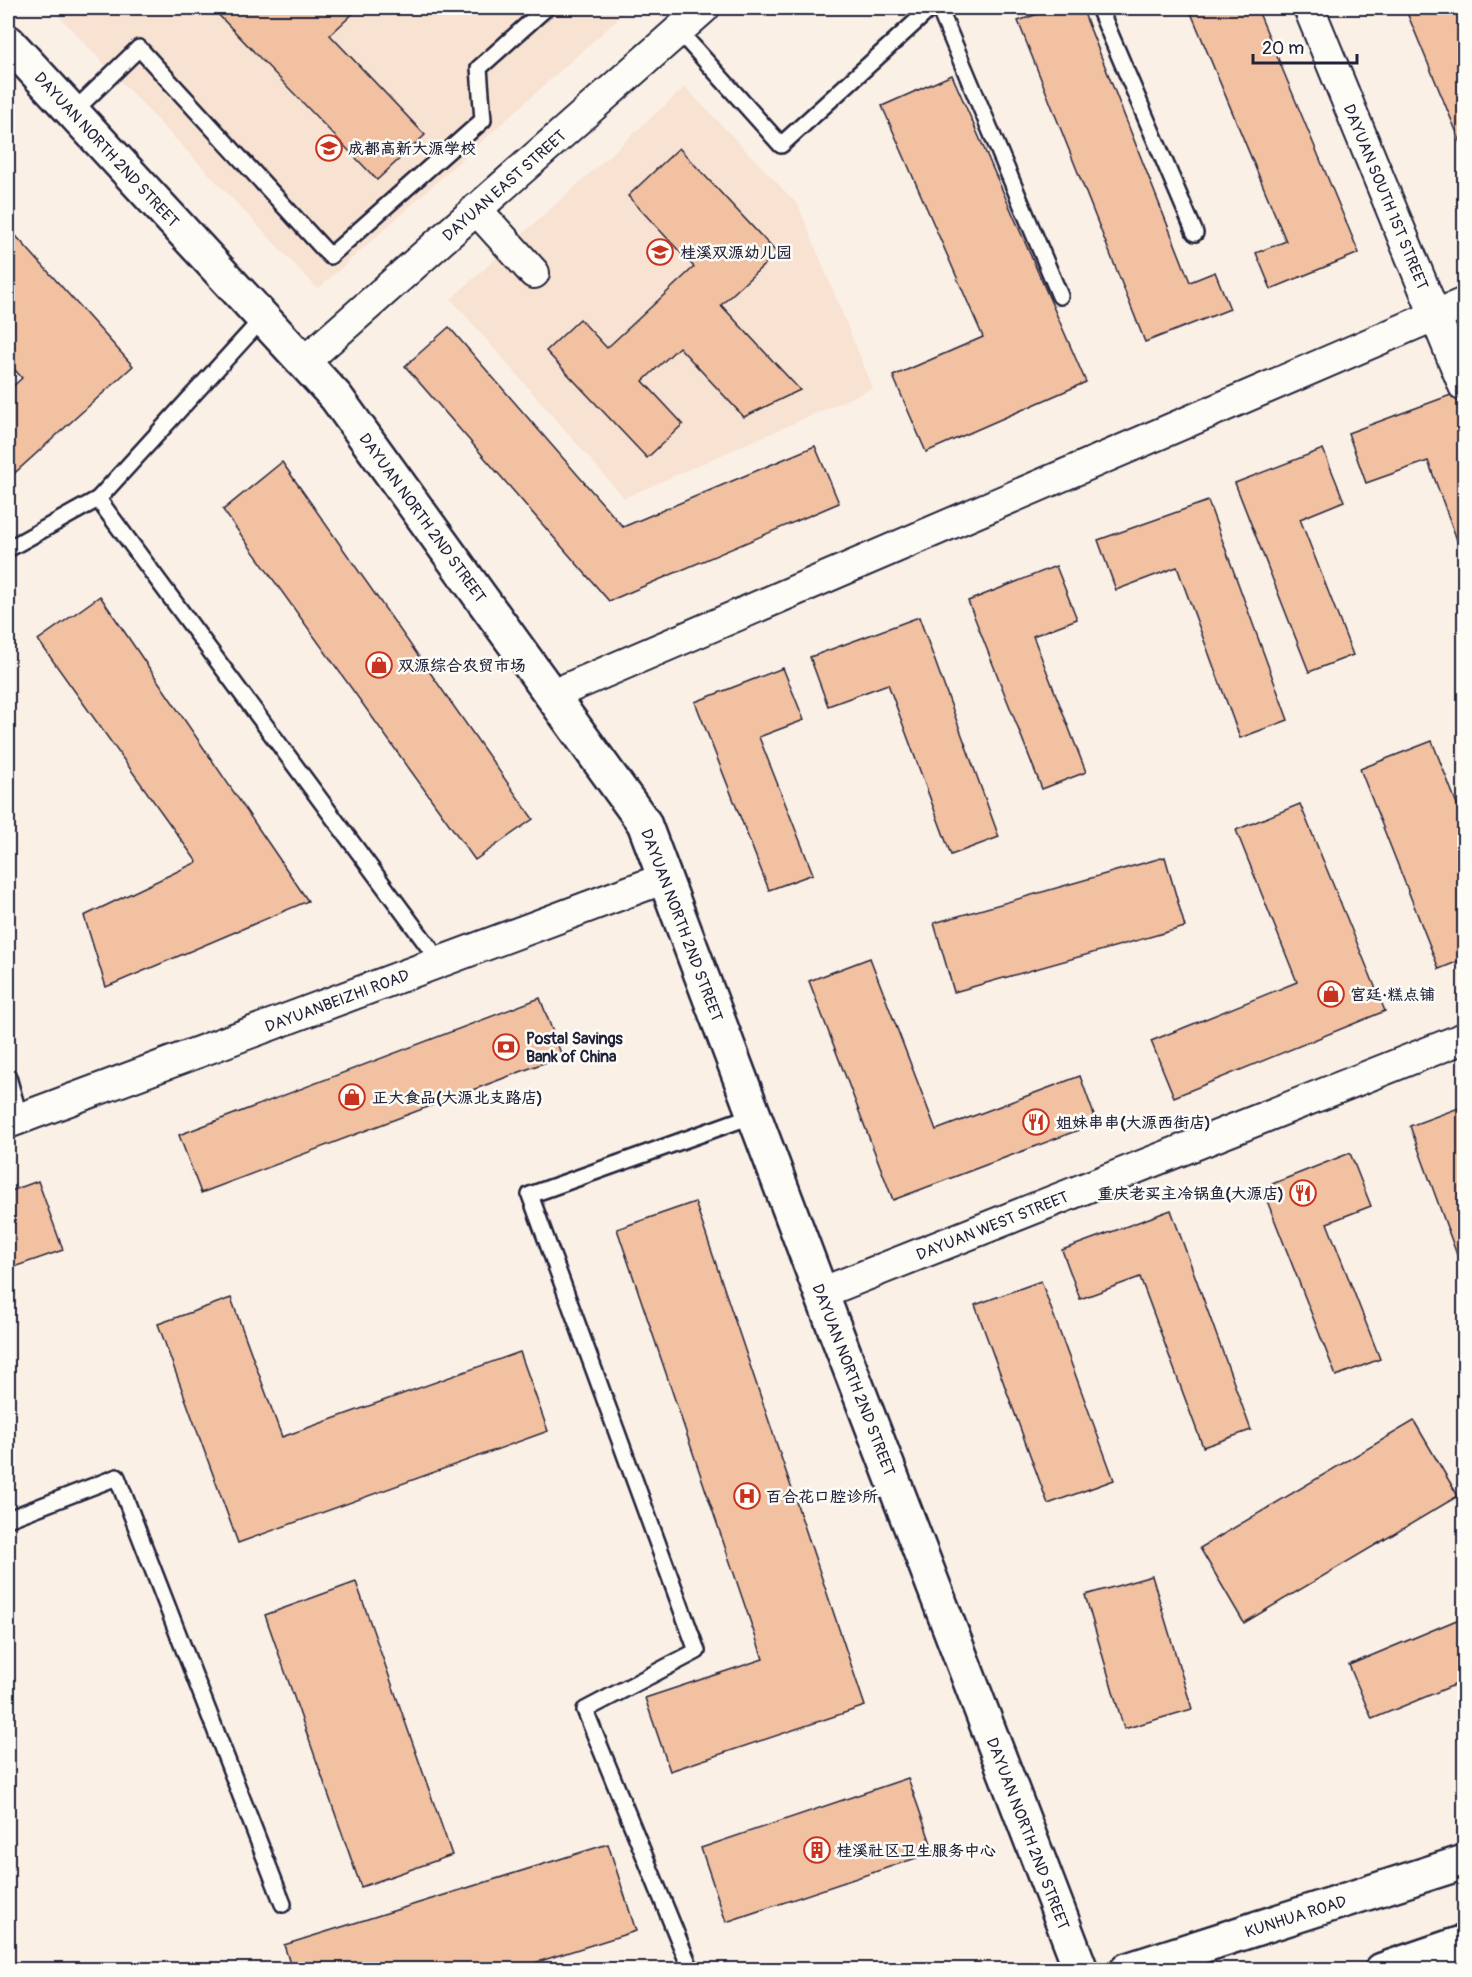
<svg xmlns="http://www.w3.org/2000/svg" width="1472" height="1977" viewBox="0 0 1472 1977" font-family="Pangolin,'LXGW WenKai TC',sans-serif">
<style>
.built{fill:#f8e2d2}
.building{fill:#f2c1a2;stroke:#22223b;stroke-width:1.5}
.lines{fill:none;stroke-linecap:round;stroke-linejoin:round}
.lane-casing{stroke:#22223b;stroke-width:20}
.street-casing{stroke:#22223b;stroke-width:34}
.secondary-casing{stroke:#22223b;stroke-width:38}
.lane{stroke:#fdfcf7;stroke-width:15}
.street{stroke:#fdfcf7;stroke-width:30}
.secondary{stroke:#fdfcf7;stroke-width:33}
.labels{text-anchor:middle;stroke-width:5;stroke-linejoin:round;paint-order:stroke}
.poi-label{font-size:16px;font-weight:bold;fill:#22223b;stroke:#fdfcf7;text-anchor:start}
.street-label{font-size:16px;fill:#22223b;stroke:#fdfcf7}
</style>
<rect width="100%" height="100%" fill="#fbf0e6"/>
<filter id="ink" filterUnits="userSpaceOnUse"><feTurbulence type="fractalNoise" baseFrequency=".0167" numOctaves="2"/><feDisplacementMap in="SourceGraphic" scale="12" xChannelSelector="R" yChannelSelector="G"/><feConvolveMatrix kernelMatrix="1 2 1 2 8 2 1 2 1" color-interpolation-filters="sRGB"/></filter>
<g filter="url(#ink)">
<g class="built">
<polygon points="51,8 630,8 318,289"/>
<polygon points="685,87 798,205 873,388 624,498 451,299"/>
</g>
<g class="building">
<polygon points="212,8 359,8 330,35 425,135 377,180"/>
<polygon points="1054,8 1082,8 1190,282 1215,272 1230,309 1145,342 1018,21"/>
<polygon points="1189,8 1257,8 1359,253 1271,289 1256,253 1286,241"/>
<polygon points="1405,8 1464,8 1464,150"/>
<polygon points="952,75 1086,382 926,452 893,376 983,337 882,106"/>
<polygon points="679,148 777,253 721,305 800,390 744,417 679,347 643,381 683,424 647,458 546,351 580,319 607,348 694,267 628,196"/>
<polygon points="8,227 133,366 8,479 8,391 22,378 8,362"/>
<polygon points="449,327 623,527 815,446 839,503 609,601 405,366"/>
<polygon points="1459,392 1464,408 1464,559 1428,461 1366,483 1348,433"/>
<polygon points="1323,449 1344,501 1300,519 1353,655 1309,672 1235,483"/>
<polygon points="282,462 533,819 475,860 223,510"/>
<polygon points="1208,501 1288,720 1240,738 1177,567 1116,590 1098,540"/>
<polygon points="1056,566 1077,619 1033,636 1086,772 1042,789 968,601"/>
<polygon points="100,596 308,901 106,987 84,916 197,862 38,640"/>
<polygon points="919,617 999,837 951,855 888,684 828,706 810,657"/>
<polygon points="783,668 804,720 759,737 813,874 769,890 695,702"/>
<polygon points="1432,741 1464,822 1464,959 1439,969 1360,769"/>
<polygon points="1300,804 1385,1011 1174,1097 1151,1041 1297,982 1236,830"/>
<polygon points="1165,857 1185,927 954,992 934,923"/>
<polygon points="870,958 936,1130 1080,1076 1097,1123 893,1200 809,981"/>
<polygon points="540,998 562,1056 201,1193 179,1135"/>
<polygon points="1464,1106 1464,1274 1410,1126"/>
<polygon points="1350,1153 1371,1206 1327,1223 1380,1359 1336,1376 1262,1188"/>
<polygon points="38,1181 63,1250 8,1269 8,1192"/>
<polygon points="695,1202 865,1706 670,1771 645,1698 763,1659 617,1229"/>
<polygon points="1171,1210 1251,1430 1203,1447 1140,1277 1080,1299 1062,1250"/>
<polygon points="1041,1281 1114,1480 1048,1504 975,1305"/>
<polygon points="231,1298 282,1437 520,1352 548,1431 238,1543 158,1324"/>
<polygon points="1414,1421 1458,1496 1244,1623 1200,1548"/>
<polygon points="1152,1576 1192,1709 1124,1729 1085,1595"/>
<polygon points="356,1582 452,1855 361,1887 265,1615"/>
<polygon points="1464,1617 1464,1681 1372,1719 1349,1665"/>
<polygon points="908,1778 934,1852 726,1922 701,1848"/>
<polygon points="608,1844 636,1931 512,1970 292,1970 284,1945"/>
</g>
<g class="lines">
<g class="lane-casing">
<g id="lane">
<polyline points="939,8 1060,296"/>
<polyline points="1099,8 1195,233"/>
<polyline points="678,30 781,145 931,8"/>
<polyline points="73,112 139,48 330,256 483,120 479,68 546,8"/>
<polyline points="98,499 440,962"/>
<polyline points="8,549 98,499 263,318"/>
<polyline points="8,1077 20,1119"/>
<polyline points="8,1519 117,1477 283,1904"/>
<polyline points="691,1970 585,1710 697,1651 530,1195 754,1115"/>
</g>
</g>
<g class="street-casing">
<g id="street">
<path id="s1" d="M1309 8 1464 386"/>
<polyline points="476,209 534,273"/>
<path id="s2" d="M304 362 704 8"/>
<polyline points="552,695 1464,303"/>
<path id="s3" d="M8 1123 665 878"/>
<path id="s4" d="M821 1293 1464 1038"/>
</g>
</g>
<g class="secondary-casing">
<g id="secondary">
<path id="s5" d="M8 42 336 397 644 823 821 1293 1081 1970"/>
<path id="s6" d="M1127 1970 1464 1862"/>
<polyline points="1382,1970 1464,1942"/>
</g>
</g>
<use href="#lane" class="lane"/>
<use href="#street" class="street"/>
<use href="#secondary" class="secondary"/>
</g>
</g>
<defs>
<g id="school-ring" transform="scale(1.35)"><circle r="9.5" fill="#fdfcf7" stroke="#c8321e" stroke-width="1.5"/><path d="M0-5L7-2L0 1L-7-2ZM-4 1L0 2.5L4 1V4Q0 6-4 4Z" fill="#c8321e"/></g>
<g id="shop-ring" transform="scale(1.35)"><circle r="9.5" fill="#fdfcf7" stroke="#c8321e" stroke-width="1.5"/><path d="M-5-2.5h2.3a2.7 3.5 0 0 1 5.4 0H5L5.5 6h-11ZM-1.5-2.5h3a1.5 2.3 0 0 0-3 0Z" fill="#c8321e"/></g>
<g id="bank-ring" transform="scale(1.35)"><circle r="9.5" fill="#fdfcf7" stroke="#c8321e" stroke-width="1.5"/><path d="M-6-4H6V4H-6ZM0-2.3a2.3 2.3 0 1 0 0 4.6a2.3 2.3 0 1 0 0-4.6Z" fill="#c8321e"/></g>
<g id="restaurant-ring" transform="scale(1.35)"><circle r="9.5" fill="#fdfcf7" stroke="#c8321e" stroke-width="1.5"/><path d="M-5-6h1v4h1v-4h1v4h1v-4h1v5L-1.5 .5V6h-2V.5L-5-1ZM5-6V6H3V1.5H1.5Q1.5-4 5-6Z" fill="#c8321e"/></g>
<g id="hospital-ring" transform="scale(1.35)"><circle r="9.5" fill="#fdfcf7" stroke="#c8321e" stroke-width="1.5"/><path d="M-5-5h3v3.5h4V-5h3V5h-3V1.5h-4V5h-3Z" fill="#c8321e"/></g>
<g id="building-ring" transform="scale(1.35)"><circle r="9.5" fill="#fdfcf7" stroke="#c8321e" stroke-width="1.5"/><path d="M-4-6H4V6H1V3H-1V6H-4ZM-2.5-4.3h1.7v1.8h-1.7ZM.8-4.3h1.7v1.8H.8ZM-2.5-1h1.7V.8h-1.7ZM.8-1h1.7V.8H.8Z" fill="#c8321e"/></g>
</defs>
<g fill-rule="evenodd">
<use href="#school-ring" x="329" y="148"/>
<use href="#school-ring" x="660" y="252"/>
<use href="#shop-ring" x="379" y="665"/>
<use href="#shop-ring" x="1331" y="994"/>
<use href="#bank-ring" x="506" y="1047"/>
<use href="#shop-ring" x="352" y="1097"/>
<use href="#restaurant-ring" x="1036" y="1122"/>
<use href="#restaurant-ring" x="1303" y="1193"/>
<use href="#hospital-ring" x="747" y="1496"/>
<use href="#building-ring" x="817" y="1850"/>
</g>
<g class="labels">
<g class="poi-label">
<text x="348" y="154">成都高新大源学校</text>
<text x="680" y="258">桂溪双源幼儿园</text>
<text x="398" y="671">双源综合农贸市场</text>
<text x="1350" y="1000">宫廷·糕点铺</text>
<text x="526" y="1044">Postal Savings<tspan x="526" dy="18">Bank of China</tspan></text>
<text x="372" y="1103">正大食品(大源北支路店)</text>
<text x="1056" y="1128">姐妹串串(大源西街店)</text>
<text x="1284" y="1199" text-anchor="end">重庆老买主冷锅鱼(大源店)</text>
<text x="766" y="1502">百合花口腔诊所</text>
<text x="836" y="1856">桂溪社区卫生服务中心</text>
</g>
<g class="street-label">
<text dy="6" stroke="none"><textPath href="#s5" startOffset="146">DAYUAN NORTH 2ND STREET</textPath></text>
<text dy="6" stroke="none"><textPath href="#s2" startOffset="267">DAYUAN EAST STREET</textPath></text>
<text dy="6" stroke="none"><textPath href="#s1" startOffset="204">DAYUAN SOUTH 1ST STREET</textPath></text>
<text dy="6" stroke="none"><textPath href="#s5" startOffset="632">DAYUAN NORTH 2ND STREET</textPath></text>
<text dy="6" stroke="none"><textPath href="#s5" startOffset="1118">DAYUAN NORTH 2ND STREET</textPath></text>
<text dy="6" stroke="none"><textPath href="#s3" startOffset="351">DAYUANBEIZHI ROAD</textPath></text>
<text dy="6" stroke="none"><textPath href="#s4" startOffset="184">DAYUAN WEST STREET</textPath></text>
<text dy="6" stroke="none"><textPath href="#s5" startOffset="1604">DAYUAN NORTH 2ND STREET</textPath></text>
<text dy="6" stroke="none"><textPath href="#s5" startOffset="2090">DAYUAN NORTH 2ND STREET</textPath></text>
<text dy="6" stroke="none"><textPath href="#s6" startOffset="177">KUNHUA ROAD</textPath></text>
</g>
</g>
<rect width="1472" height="1977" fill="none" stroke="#fdfcf7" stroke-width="30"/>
<rect x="15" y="15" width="1442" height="1947" fill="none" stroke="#22223b" stroke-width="2" filter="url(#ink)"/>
<path d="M1253 54v9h104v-9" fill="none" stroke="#22223b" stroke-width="3"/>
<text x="1262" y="54" font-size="18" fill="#22223b" stroke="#fdfcf7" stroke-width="4.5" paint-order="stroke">20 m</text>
</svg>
